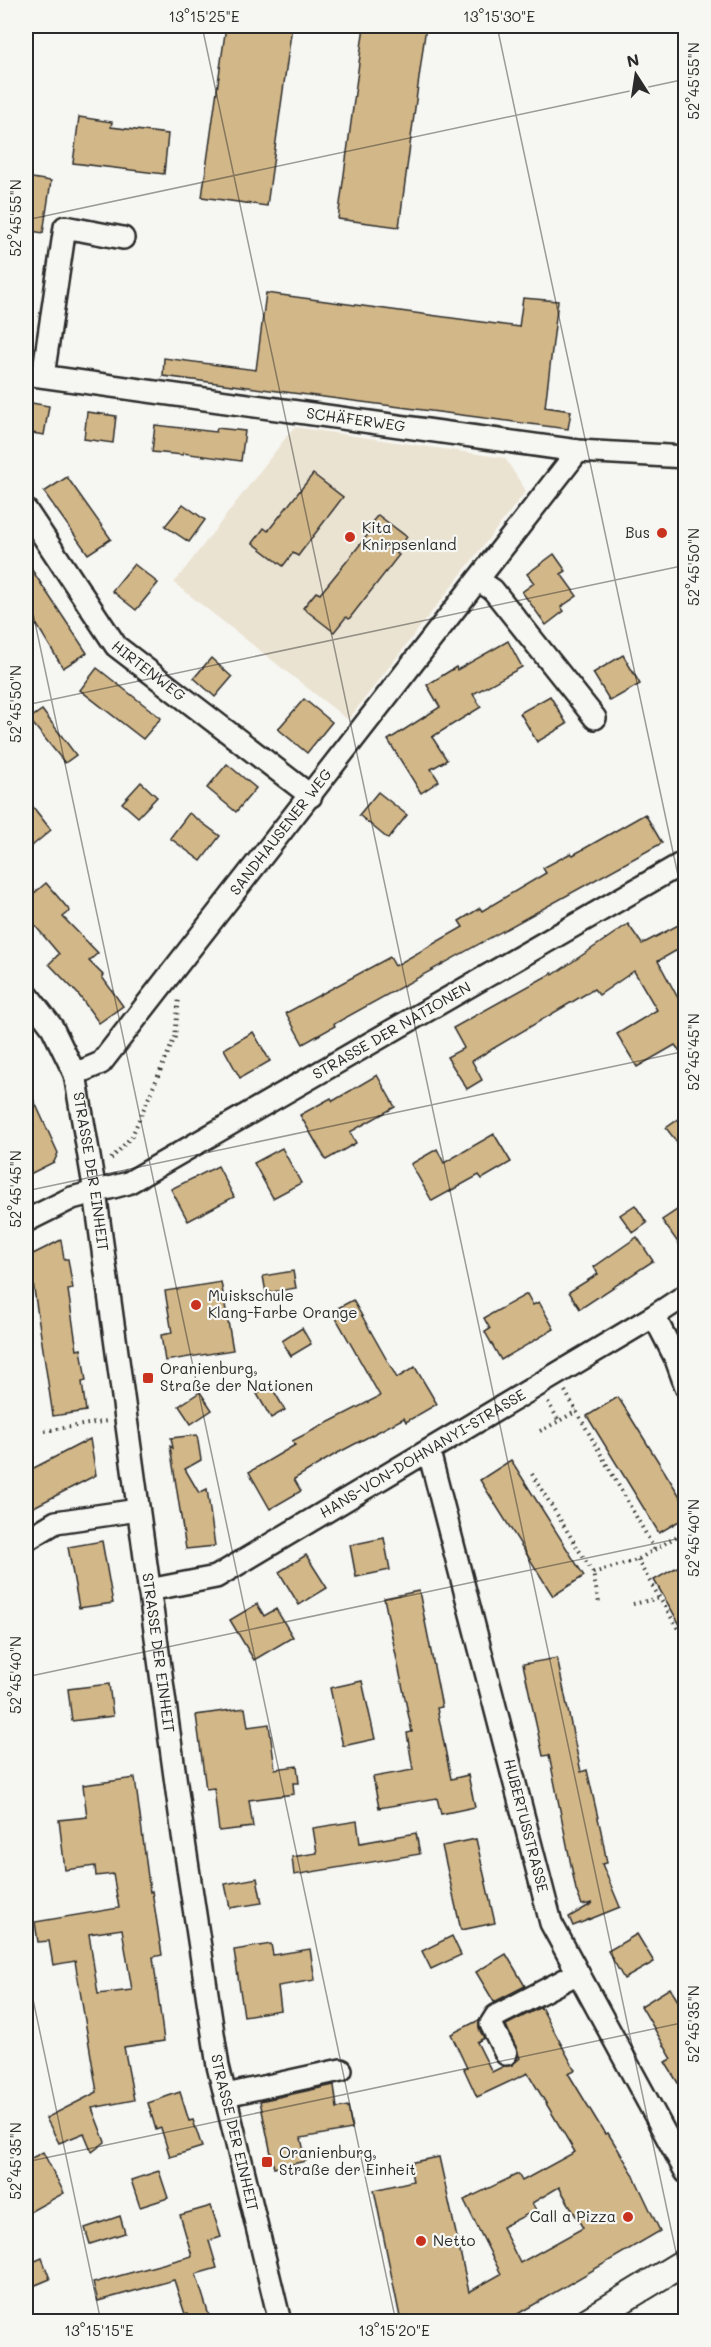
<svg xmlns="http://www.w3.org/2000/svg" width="711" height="2347" viewBox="0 0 711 2347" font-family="Mali,sans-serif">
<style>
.built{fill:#ebe3d2}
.building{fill:#d2b788;stroke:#2b2b2b;stroke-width:1.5;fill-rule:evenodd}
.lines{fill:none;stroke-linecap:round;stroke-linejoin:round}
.minor-casing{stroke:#2b2b2b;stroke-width:26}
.major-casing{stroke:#2b2b2b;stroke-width:30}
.path{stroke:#2b2b2b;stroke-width:4;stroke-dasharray:1.5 4.5;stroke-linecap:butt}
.minor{stroke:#f6f6f2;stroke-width:21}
.major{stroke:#f6f6f2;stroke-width:26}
.ticks{fill:none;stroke:#2b2b2b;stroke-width:1.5;stroke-opacity:0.45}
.poi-dot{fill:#c8321e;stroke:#f6f6f2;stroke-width:2}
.labels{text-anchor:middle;stroke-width:4.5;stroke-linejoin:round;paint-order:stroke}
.street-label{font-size:15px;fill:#2b2b2b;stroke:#f6f6f2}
.poi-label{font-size:15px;fill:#2b2b2b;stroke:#f6f6f2;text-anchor:start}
.neatline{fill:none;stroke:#2b2b2b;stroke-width:2}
.ticks-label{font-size:15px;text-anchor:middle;fill:#2b2b2b}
</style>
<rect width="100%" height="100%" fill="#f6f6f2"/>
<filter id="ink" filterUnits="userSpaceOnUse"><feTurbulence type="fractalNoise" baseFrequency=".0167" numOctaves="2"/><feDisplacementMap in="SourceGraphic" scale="12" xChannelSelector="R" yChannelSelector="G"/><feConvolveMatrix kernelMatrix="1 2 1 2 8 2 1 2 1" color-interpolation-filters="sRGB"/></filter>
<g filter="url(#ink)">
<polygon class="built" points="294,427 505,458 526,491 348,720 174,583"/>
<g class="building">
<polygon points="226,26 292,26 267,206 202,197"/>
<polygon points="364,26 426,26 399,227 338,219"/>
<polygon points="79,117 112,122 111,127 168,134 164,174 73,163"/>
<polygon points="26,177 51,181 43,233 26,230"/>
<polygon points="266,293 519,327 523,298 558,301 545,407 571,411 568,429 163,376 164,358 256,370"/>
<polygon points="26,402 49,406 44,435 26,432"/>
<polygon points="87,412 116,416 113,443 84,439"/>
<polygon points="155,425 216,432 217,428 245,431 241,461 183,453 183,455 152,452"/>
<polygon points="313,474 343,497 298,556 293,553 283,566 253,543 264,528 268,531"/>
<polygon points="67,477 111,539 88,554 44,492"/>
<polygon points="183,504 205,520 189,542 165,526"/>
<polygon points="378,515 407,537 395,552 399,555 349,619 346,617 334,632 303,608 316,592 320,594 347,561 370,532 366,529"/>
<polygon points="554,554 566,571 561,574 577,596 561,607 564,611 546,625 522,592 534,583 527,574"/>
<polygon points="26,561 87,653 63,668 37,625 26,632"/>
<polygon points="134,564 158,583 136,610 112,591"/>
<polygon points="508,641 522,667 473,694 481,707 432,737 447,760 431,769 439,781 421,793 388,740 440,707 427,685 456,667 457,670"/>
<polygon points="623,655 640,684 610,701 593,673"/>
<polygon points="211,658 232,677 215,697 194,678"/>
<polygon points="97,668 161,718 143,739 80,690"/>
<polygon points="550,696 567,724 537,742 520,713"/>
<polygon points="304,699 332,722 307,753 278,729"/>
<polygon points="42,710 76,755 65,763 29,719"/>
<polygon points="227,764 256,788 236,812 207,788"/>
<polygon points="141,782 157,797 138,817 122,803"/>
<polygon points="378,792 407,815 388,839 359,815"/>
<polygon points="26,798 51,830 26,851"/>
<polygon points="189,813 220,836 201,861 170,838"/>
<polygon points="645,814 662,843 334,1024 335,1026 303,1044 286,1013 390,957 395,966 463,927 459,921 480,908 482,911 546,873 543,868 571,853 573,855"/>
<polygon points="46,883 70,911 63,917 98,953 89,961 103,975 102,977 123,1006 99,1023 78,994 49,964 59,954 26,915 26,900"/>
<polygon points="686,921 686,945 658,961 678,998 686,993 686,1059 675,1045 637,1067 617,1034 657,1010 634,971 599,995 594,989 472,1061 482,1080 467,1089 447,1057 464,1048 453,1028 552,973 553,975 628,924 642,944"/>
<polygon points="253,1032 270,1061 240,1078 224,1049"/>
<polygon points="377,1075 395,1107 350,1132 356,1143 326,1160 300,1115 331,1098 333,1101"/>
<polygon points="26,1083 58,1153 54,1162 26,1176"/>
<polygon points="686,1114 686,1154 666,1128"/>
<polygon points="494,1134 511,1162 482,1179 479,1175 432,1201 411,1164 437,1149 444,1163"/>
<polygon points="282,1148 301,1183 273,1198 254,1163"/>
<polygon points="218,1166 234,1197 188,1221 171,1189"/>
<polygon points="686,1204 686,1254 662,1220"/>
<polygon points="635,1205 647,1223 633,1233 620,1215"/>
<polygon points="637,1237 653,1261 580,1309 569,1292 598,1274 594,1267"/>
<polygon points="61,1240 64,1259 68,1259 73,1289 68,1290 77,1350 81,1349 86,1381 82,1382 86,1411 53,1416 29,1256"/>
<polygon points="293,1271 296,1288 266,1293 263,1276"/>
<polygon points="221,1282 233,1350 165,1361 161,1335 172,1333 165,1291"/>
<polygon points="527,1294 533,1305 539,1302 554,1329 501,1360 485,1332 490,1329 484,1318"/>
<polygon points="353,1300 397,1378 415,1367 437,1404 406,1422 404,1418 334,1455 294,1479 301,1491 270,1509 249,1472 295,1445 292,1441 380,1396 332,1311"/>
<polygon points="302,1328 311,1344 291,1356 282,1341"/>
<polygon points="271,1386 285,1410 271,1418 257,1394"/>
<polygon points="200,1392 212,1410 191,1424 179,1406"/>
<polygon points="618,1397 686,1506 686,1517 659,1533 587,1416"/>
<polygon points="197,1435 201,1460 185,1469 199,1493 207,1489 215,1546 186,1549 170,1446 173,1448 171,1438"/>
<polygon points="90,1439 96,1475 26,1511 26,1472"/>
<polygon points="511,1460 584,1576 553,1596 480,1480"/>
<polygon points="384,1538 390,1570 356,1577 350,1545"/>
<polygon points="102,1541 113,1603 79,1608 68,1547"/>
<polygon points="306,1555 327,1588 299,1605 279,1572"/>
<polygon points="686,1562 686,1635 654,1580"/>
<polygon points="419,1591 442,1707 437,1708 451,1779 468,1775 475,1807 441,1814 437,1798 379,1808 373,1777 413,1770 407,1733 412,1732 384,1598"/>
<polygon points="257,1604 264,1616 276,1609 293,1637 254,1660 230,1620"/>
<polygon points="557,1658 581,1772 587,1770 601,1831 607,1863 602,1864 620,1907 573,1926 569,1917 593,1903 582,1905 576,1890 549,1755 543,1756 523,1664"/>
<polygon points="362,1681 375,1739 343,1746 330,1688"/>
<polygon points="109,1684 113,1716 72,1721 68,1689"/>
<polygon points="245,1708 248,1727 269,1724 275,1769 297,1766 299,1783 293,1783 294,1794 249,1800 253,1827 219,1831 214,1788 206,1789 196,1715"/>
<path d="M135 1778 150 1892 152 1891 162 1955 153 1957 164 2041 124 2047 134 2100 92 2108 105 2142 92 2152 84 2133 59 2143 46 2118 97 2092 75 1961 53 1965 49 1941 38 1942 35 1922 119 1908 113 1874 96 1876 95 1866 65 1870 59 1820 87 1817 83 1785ZM122 1929 132 1990 98 1994 89 1934Z"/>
<polygon points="357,1821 360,1843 416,1833 420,1854 294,1875 292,1857 317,1853 313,1828"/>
<polygon points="476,1839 495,1923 461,1930 442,1846"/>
<polygon points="257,1878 262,1903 230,1908 225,1884"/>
<polygon points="637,1934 654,1962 624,1979 608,1951"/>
<polygon points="452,1936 461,1955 431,1969 422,1951"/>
<polygon points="271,1944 273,1955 310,1949 315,1980 278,1986 281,2010 244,2016 234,1950"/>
<polygon points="506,1954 525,1986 494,2002 476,1972"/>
<polygon points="670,1988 686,2014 686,2096 665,2062 672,2059 641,2006"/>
<path d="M541 2007 575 2070 568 2073 605 2134 608 2133 632 2172 660 2231 504 2322H401L374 2190 413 2181 409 2163 439 2157 469 2292 501 2274 464 2200 518 2174 522 2181 575 2152 528 2073 477 2097 464 2069 467 2068 451 2034 479 2020V2029L484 2038 477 2042 492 2072 504 2066 512 2065 520 2058 506 2025ZM559 2187 583 2228 520 2263 502 2227 536 2210 532 2203Z"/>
<polygon points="334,2085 337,2108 348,2106 352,2129 301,2138 306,2161 274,2168 260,2101"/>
<polygon points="180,2092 189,2121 193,2120 202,2147 170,2157 161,2128 156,2130 148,2103"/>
<polygon points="43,2152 64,2193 26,2214 26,2161"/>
<polygon points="159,2171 168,2198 140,2207 131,2180"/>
<polygon points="211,2206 221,2237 209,2241 217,2268 196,2274 211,2322 191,2322 188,2313 185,2314 174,2280 98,2301 93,2283 192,2256 180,2215"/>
<polygon points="120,2216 125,2233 90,2244 85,2228"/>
<polygon points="42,2258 50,2279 26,2289 26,2265"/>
</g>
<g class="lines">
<g class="minor-casing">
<g id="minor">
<path id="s1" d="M26 374 578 451 686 457"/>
<polyline points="43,376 65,227 123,238"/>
<path id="s2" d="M26 510 116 646 311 796"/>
<polyline points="478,580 493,590 595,718"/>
<path id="s3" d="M26 993 52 1027 75 1074 95 1192 183 1835 218 2066 280 2322"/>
<path id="s4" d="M75 1074 101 1063 578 451"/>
<path id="s5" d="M26 1221 72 1198 128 1183 686 861"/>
<polyline points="654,1316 676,1359 686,1387"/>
<path id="s6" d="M429 1452 551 1923 686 2172"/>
<polyline points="26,1540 56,1522 138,1510"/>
<path id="s7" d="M149 1590 216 1577 654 1316 686 1295"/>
<polyline points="506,2054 491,2024 496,2016 578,1973"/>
<polyline points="226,2095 341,2070"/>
</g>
</g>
<g class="major-casing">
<polyline id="major" points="586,2322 686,2261"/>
</g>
<g class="path">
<polyline points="111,1159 132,1136 175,1037 179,997"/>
<polyline points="565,1391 655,1550"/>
<polyline points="548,1402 559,1421 577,1411"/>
<polyline points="45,1431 107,1421"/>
<polyline points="540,1431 559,1421"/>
<polyline points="532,1474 593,1573 599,1603"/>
<polyline points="637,1560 686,1642"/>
<polyline points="593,1573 637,1560 686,1531"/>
<polyline points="633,1604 660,1598"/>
</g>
<use href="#minor" class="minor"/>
<use href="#major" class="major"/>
</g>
</g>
<path class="ticks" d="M202 26 686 2299M497 26 686 913M26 220 686 79M26 580 396 2322M26 705 686 565M26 1191 686 1051M26 1677 686 1537M26 1966 101 2322M26 2162 686 2022"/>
<g class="poi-dot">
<circle cx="662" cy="533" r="6"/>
<circle cx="350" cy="537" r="6"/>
<circle cx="196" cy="1305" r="6"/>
<rect x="142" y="1372" width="12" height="12" rx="3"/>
<rect x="261" y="2156" width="12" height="12" rx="3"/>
<circle cx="628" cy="2217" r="6"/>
<circle cx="421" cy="2241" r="6"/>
</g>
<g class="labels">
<g class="street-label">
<text dy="5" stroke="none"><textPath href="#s1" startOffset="333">SCHÄFERWEG</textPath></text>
<text dy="5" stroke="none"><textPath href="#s2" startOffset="204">HIRTENWEG</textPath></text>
<text dy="5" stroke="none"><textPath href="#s4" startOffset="321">SANDHAUSENER WEG</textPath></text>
<text dy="5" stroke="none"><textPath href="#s5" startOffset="414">STRASSE DER NATIONEN</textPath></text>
<text dy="5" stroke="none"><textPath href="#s3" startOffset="194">STRASSE DER EINHEIT</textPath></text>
<text dy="5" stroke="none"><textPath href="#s7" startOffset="309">HANS-VON-DOHNANYI-STRASSE</textPath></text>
<text dy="5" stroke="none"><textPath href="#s3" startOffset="680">STRASSE DER EINHEIT</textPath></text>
<text dy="5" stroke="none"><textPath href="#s6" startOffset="386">HUBERTUSSTRASSE</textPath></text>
<text dy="5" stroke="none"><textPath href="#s3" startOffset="1166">STRASSE DER EINHEIT</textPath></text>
</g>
<g class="poi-label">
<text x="362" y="533">Kita<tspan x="362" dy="17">Knirpsenland</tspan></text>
<text x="650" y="538" text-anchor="end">Bus</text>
<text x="208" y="1301">Muiskschule<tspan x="208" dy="17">Klang-Farbe Orange</tspan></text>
<text x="160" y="1374">Oranienburg,<tspan x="160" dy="17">Straße der Nationen</tspan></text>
<text x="279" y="2158">Oranienburg,<tspan x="279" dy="17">Straße der Einheit</tspan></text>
<text x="616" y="2222" text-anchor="end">Call a Pizza</text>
<text x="433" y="2246">Netto</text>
</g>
</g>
<rect width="711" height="2347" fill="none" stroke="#f6f6f2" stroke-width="66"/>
<g transform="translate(636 75) rotate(348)" stroke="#f6f6f2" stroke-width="4.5" paint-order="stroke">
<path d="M0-4.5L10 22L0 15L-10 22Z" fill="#2b2b2b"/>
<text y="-9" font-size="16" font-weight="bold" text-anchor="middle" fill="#2b2b2b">N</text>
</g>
<rect x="33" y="33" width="645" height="2281" class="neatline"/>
<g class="ticks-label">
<text x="204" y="22">13°15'25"E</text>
<text x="499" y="22">13°15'30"E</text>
<text transform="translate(694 81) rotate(-90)" y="5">52°45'55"N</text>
<text transform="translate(16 218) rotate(-90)" y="5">52°45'55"N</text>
<text transform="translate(694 567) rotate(-90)" y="5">52°45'50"N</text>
<text transform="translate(16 704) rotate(-90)" y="5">52°45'50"N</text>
<text transform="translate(694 1052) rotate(-90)" y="5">52°45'45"N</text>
<text transform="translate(16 1189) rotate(-90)" y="5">52°45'45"N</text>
<text transform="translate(694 1538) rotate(-90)" y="5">52°45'40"N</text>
<text transform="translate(16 1675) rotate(-90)" y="5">52°45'40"N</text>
<text transform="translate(694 2024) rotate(-90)" y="5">52°45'35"N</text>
<text transform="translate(16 2161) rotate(-90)" y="5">52°45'35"N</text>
<text x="99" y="2336">13°15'15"E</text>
<text x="394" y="2336">13°15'20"E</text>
</g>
</svg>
